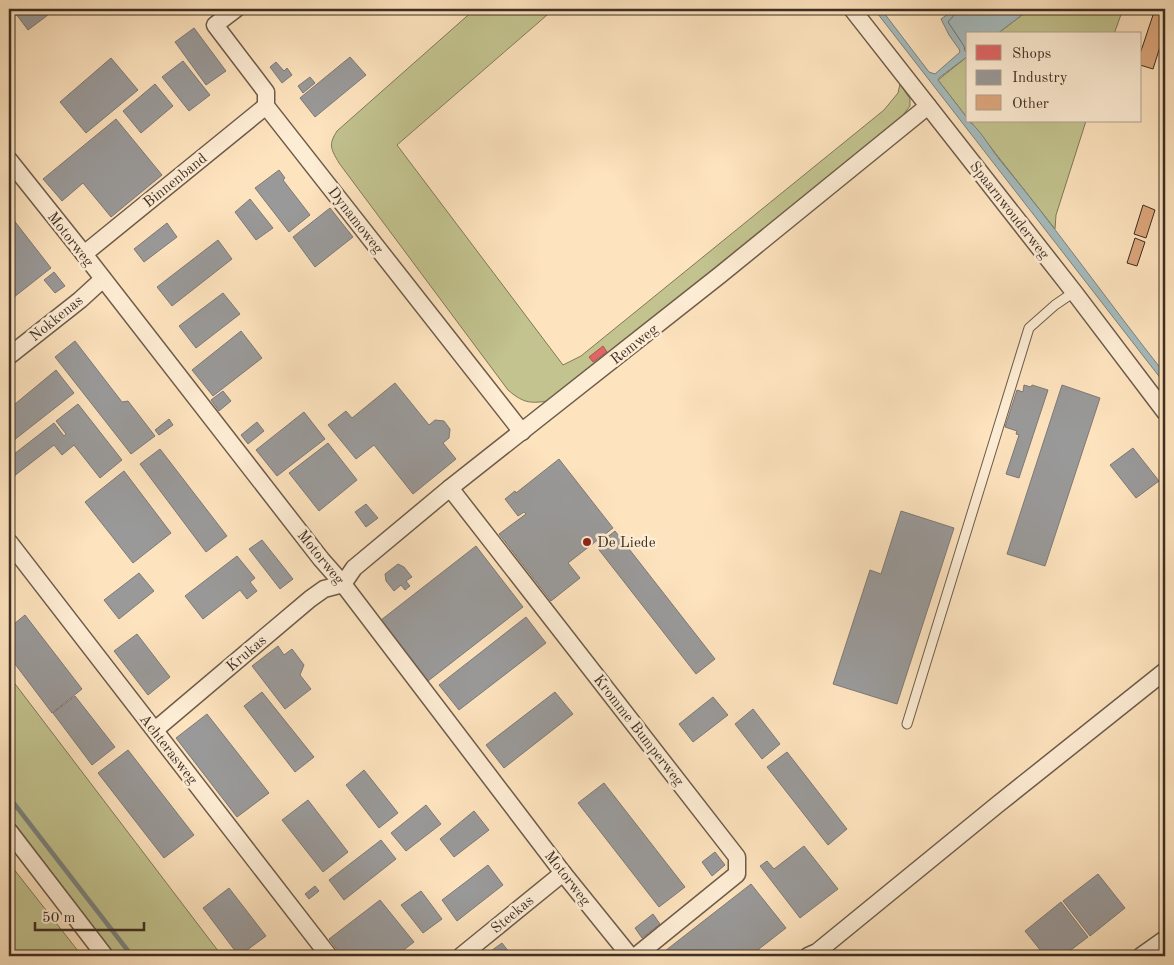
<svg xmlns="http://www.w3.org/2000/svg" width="1174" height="965" viewBox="0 0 1174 965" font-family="'Old Standard TT',serif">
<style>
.green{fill:#c2c38f;stroke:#807959}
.water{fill:#a5bbbd;stroke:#7c837f}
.shops{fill:#e06666;stroke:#af5652}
.industry{fill:#999;stroke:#7e7976}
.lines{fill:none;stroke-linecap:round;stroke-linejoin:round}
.shore{stroke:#727570;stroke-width:1}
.stream{stroke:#7c837f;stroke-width:4.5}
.building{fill:#dda77d;stroke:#3e2f23}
.lane-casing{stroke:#6e5c4a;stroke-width:11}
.street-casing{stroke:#6e5c4a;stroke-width:19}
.lane{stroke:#feedd5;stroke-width:9}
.street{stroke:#feedd5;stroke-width:16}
.poi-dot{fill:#8f2418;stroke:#feedd5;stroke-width:2}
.labels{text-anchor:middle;stroke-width:5;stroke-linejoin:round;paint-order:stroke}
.street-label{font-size:15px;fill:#3e2f23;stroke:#feedd5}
.poi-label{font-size:15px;fill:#3e2f23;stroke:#feedd5;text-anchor:start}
</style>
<rect width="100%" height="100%" fill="#fde3be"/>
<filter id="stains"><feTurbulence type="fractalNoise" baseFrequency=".004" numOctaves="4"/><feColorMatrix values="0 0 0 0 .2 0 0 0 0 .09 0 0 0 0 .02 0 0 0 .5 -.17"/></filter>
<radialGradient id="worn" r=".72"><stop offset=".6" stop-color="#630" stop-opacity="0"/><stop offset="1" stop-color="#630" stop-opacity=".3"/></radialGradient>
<g class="green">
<path d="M475 9H554L397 145 563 365 581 356 884 110 898 93 900 84 910 99V106L900 119 839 172 547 401C529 404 522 402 508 390L339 163C331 149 328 145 337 131Z"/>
<polygon points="1030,9 1123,9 1114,34 997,34"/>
<polygon points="968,56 968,119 938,80"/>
<polygon points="970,121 1086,121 1056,215 1055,229"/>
<polygon points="9,676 38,714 222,956 116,956 9,816"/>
<polygon points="9,863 82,956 9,956"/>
</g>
<path class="water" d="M874 9H881L929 72 935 74 960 52 959 49 949 35 941 19 955 9H1030L997 34H968V56L940 77 938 80 968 119V121C978 126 991 149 999 159 1057 229 1109 303 1165 374V384Z"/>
<polygon class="shops" points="603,346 607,352 593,362 589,357"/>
<g class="industry">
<polygon points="15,9 56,9 28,30 13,10"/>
<polygon points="194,28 226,71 206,85 175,42"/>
<polygon points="350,57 366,75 315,117 300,98"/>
<polygon points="111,58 138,90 86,133 60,102"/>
<polygon points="183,61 210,95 189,111 162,77"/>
<polygon points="276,62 284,71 287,68 292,75 282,83 270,67"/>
<polygon points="310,77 315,83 303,93 298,86"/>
<polygon points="155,84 173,106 141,133 123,111"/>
<polygon points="116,119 162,175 111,217 83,183 62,201 43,179"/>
<polygon points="279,170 285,178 283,180 310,215 289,232 255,188"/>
<polygon points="250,199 273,228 256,240 235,212"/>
<polygon points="330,208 353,237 315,267 293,237"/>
<polygon points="9,214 51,268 9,301"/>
<polygon points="167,223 177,237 144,262 134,249"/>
<polygon points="218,240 232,259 172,306 157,287"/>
<polygon points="54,272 65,286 55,293 44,280"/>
<polygon points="223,293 240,314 196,348 179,326"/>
<polygon points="241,331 262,358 213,396 192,370"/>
<polygon points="75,341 122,402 128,401 155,436 131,454 55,357"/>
<polygon points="56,370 74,393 9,444 9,409"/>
<polygon points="395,383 429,425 435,420 444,421 450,429 449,438 443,443 456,459 413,494 374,445 356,459 328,425 346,411 352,418"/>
<polygon points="1024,385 1031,387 1032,385 1048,390 1019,478 1006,474 1019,435 1016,434 1017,431 1005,427 1017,390 1023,392"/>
<polygon points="1062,385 1100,398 1045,566 1007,554"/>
<polygon points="223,391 231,401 219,411 211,400"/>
<polygon points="78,404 122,460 100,478 74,445 62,455 54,445 9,480 9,458 54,423 64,436 66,434 56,421"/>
<polygon points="304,412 325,439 277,476 256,450"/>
<polygon points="169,419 173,425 159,435 155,430"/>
<polygon points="257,422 264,431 248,444 241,435"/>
<polygon points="328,443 357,480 319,511 289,473"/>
<polygon points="1133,448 1159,481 1136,498 1110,465"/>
<polygon points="160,449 227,536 206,552 140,464"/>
<polygon points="559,459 613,528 568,563 580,578 551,601 499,534 526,514 524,512 518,516 505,499 515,491 516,493"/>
<polygon points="124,471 171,533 133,563 85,502"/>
<polygon points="366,504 378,518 366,527 355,512"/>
<polygon points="901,511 954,528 897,704 833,684 870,570 881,574"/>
<polygon points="615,531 715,659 696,674 596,546"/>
<polygon points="262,540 293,579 280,589 249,549"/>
<polygon points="476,546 523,607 428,681 381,620"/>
<polygon points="237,556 255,578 250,582 257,591 247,599 240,590 203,619 185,596"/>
<polygon points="398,564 404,567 412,577 406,581 410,586 405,590 401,585 394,591 386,581 385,574"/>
<polygon points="139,573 154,591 119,619 104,600"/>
<polygon points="25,615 82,689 52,713 9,656 9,628"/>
<polygon points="526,617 546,643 459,710 439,685"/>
<polygon points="137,634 170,677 148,695 114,651"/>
<polygon points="278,646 284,655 292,649 304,665 300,675 311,689 285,709 252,666"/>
<polygon points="262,692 314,757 295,772 244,706"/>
<polygon points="555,692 573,714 504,768 486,745"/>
<polygon points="75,696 115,747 92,765 53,713"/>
<polygon points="713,697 728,715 693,742 679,724"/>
<polygon points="753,709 780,744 762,759 735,724"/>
<polygon points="207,714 269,793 237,817 176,738"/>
<polygon points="128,750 194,835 164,858 98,773"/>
<polygon points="787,752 847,829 828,845 767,767"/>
<polygon points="364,770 398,813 379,828 346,785"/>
<polygon points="604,783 685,887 659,907 578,803"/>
<polygon points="308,800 348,852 323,872 282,820"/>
<polygon points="426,805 441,824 406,851 391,833"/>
<polygon points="474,811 489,830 454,857 440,839"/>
<polygon points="381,840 396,859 344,900 329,880"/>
<polygon points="804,846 838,889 800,918 760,866 767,861 774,869"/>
<polygon points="715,852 725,865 712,876 702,862"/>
<polygon points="488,865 503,885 457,921 442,900"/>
<polygon points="1098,874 1125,908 1090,936 1063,901"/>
<polygon points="751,884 786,928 750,956 669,956 665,951"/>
<polygon points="315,886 319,891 309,899 305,894"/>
<polygon points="229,888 266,936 239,956 203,908"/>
<polygon points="421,891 442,919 423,933 401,905"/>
<polygon points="380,900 414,942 396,956 342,956 329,939"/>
<polygon points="1061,902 1088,937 1063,956 1045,956 1025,931"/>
<polygon points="653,914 660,924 642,938 635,928"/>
<polygon points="502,943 512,956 484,956"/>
</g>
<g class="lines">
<polyline class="shore" points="957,9 956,13 948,22 964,46 965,51 968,53"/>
<polyline class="stream" points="9,797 132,956"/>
</g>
<g class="building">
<polygon points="1155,9 1165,9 1165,31 1153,69 1140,65 1140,54"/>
<polygon points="1143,205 1155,210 1146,238 1134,234"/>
<polygon points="1135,238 1145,242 1137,266 1127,263"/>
</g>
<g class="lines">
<g class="lane-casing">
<polyline id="lane" points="907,724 1029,328 1055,305 1074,292"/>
</g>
<g class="street-casing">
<g id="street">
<polyline points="236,9 215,25 266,92 266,106 522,432"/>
<polyline points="852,9 1074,292 1165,412"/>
<polyline points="9,160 84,254 321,559 343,584 563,873 630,956"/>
<polyline points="84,254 266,106"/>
<polyline points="9,356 80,300 103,279"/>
<polyline points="450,488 737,857 737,874 636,956"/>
<polyline points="9,542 329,956"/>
<polyline points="343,584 354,568 450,488 720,275 928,106"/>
<polyline points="155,730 310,599 324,589 343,584"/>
<polyline points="9,831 105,956"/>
<polyline points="461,956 563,873"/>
<polyline points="808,956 817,952 997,805 1165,671"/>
<polyline points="1141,956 1165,939"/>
</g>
</g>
<use href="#lane" class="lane"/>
<use href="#street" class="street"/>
</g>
<circle class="poi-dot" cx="587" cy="542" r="5"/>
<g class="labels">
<g class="street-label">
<text transform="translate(175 180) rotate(-39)" y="5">Binnenband</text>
<text transform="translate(1010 210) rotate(52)" y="5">Spaarnwouderweg</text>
<text transform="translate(356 220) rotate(52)" y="5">Dynamoweg</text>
<text transform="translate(71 239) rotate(52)" y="5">Motorweg</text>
<text transform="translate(56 318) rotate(-39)" y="5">Nokkenas</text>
<text transform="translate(634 344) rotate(-38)" y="5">Remweg</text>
<text transform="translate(321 557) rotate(51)" y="5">Motorweg</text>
<text transform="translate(246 653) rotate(-40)" y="5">Krukas</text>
<text transform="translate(639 730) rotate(52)" y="5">Kromme Bumperweg</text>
<text transform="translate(169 749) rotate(52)" y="5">Achterasweg</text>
<text transform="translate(568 878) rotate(52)" y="5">Motorweg</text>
<text transform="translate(512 914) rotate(-40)" y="5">Steekas</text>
</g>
<g class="poi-label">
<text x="597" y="547">De Liede</text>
</g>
</g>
<rect width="1174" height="965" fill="none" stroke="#fde3be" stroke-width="30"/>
<rect x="10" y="10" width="1154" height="945" fill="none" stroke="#3e2f23" stroke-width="2.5"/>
<rect x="15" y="15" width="1144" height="935" fill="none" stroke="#3e2f23"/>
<rect x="966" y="32" width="175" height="90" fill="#feedd5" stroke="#b1a18e"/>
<rect x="976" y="45" width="25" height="15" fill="#e06666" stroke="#b1a18e"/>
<text x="1012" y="58" font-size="15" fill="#3e2f23">Shops</text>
<rect x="976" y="70" width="25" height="15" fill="#999999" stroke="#b1a18e"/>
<text x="1012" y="82" font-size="15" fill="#3e2f23">Industry</text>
<rect x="976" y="95" width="25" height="15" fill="#dda77d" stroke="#b1a18e"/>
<text x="1012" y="108" font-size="15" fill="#3e2f23">Other</text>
<path d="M35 922v8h109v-8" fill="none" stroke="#3e2f23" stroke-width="2.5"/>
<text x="42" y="922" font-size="15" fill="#3e2f23" stroke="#feedd5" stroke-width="4" paint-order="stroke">50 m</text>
<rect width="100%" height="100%" filter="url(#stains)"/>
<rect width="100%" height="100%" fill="url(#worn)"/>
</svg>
